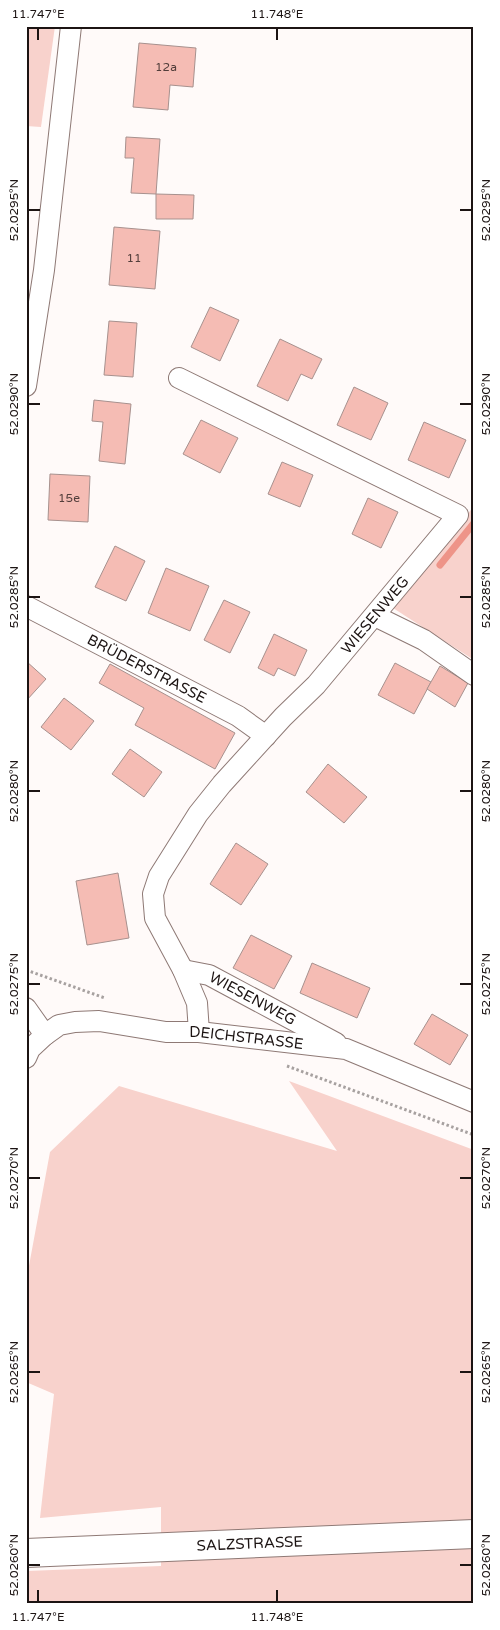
<svg xmlns="http://www.w3.org/2000/svg" width="500" height="1630" viewBox="0 0 500 1630" font-family="'Varela Round',sans-serif">
<style>
.green{fill:#f8d2cc}
.lines{fill:none;stroke-linecap:round;stroke-linejoin:round}
.stream{stroke:#ee9488;stroke-width:7}
.building{fill:#f5bcb4;stroke:#a7918e}
.street-casing{stroke:#8e7975;stroke-width:22}
.secondary-casing{stroke:#8e7975;stroke-width:30}
.path{stroke:#a7a1a0;stroke-width:3;stroke-dasharray:2.5 2.5;stroke-linecap:butt}
.street{stroke:#fff;stroke-width:20}
.secondary{stroke:#fff;stroke-width:28}
.ticks{fill:none;stroke:#1c1413;stroke-width:2}
.labels{text-anchor:middle;stroke-width:5;stroke-linejoin:round;paint-order:stroke}
.number-label{font-size:12px;fill:#523e3b}
.street-label{font-size:15px;fill:#1c1413;stroke:#fff}
.neatline{fill:none;stroke:#1c1413;stroke-width:2}
.ticks-label{font-size:12px;text-anchor:middle;fill:#1c1413}
</style>
<rect width="100%" height="100%" fill="#fffaf9"/>
<g class="green">
<polygon points="26,26 55,26 41,127 26,126"/>
<polygon points="474,506 474,660 393,608"/>
<polygon points="289,1081 474,1150 474,1604 26,1604 26,1571 161,1566 161,1507 40,1518 54,1394 26,1382 26,1282 50,1152 119,1086 337,1151"/>
</g>
<g class="lines">
<polyline class="stream" points="440,565 474,523"/>
</g>
<g class="building">
<polygon points="139,43 196,48 193,87 170,85 168,110 133,107"/>
<polygon points="126,137 160,139 156,194 131,193 134,158 125,158"/>
<polygon points="156,194 194,195 193,219 156,219"/>
<polygon points="114,227 160,231 155,289 109,285"/>
<polygon points="210,307 239,320 220,361 191,347"/>
<polygon points="109,321 137,323 133,377 104,375"/>
<polygon points="280,339 322,359 312,379 301,374 288,401 257,386"/>
<polygon points="354,387 388,403 371,440 337,425"/>
<polygon points="94,400 131,404 125,464 99,461 103,422 92,421"/>
<polygon points="201,420 238,438 220,473 183,454"/>
<polygon points="424,422 466,440 449,478 408,460"/>
<polygon points="282,462 313,475 300,507 268,494"/>
<polygon points="50,474 90,476 88,522 48,520"/>
<polygon points="368,498 398,512 381,548 352,534"/>
<polygon points="115,546 145,561 126,601 95,587"/>
<polygon points="166,568 209,586 190,631 148,613"/>
<polygon points="224,600 250,612 230,653 204,640"/>
<polygon points="274,634 307,650 295,676 278,668 274,676 258,668"/>
<polygon points="26,661 46,679 26,701"/>
<polygon points="395,663 431,682 414,714 378,695"/>
<polygon points="110,664 235,733 215,769 135,725 144,708 99,683"/>
<polygon points="440,666 468,683 455,707 427,689"/>
<polygon points="64,698 94,721 71,750 41,727"/>
<polygon points="130,749 162,772 144,797 112,774"/>
<polygon points="328,764 367,797 344,823 306,792"/>
<polygon points="236,843 268,864 241,905 210,884"/>
<polygon points="118,873 129,938 87,945 76,881"/>
<polygon points="251,935 292,956 274,989 233,968"/>
<polygon points="312,963 370,988 357,1018 300,993"/>
<polygon points="432,1014 468,1035 450,1065 414,1044"/>
</g>
<g class="lines">
<g class="street-casing">
<g id="street">
<polyline points="179,378 458,515 316,685 283,717 222,784 198,814 159,876 153,894 155,918 183,970 197,1003 199,1032"/>
<polyline points="26,386 44,270 71,26"/>
<path id="s1" d="M26 606 238 716 266 736"/>
<polyline points="375,616 424,640 474,675"/>
<path id="s2" d="M183 970 209 975 336 1043"/>
<path id="s3" d="M26 1008 45 1035 59 1025 75 1022 99 1021 166 1032H199L346 1049 474 1102"/>
<polyline points="26,1058 30,1049 45,1035"/>
</g>
</g>
<g class="secondary-casing">
<g id="secondary">
<path id="s4" d="M26 1553 474 1534"/>
</g>
</g>
<g class="path">
<polyline points="26,970 105,998"/>
<polyline points="287,1066 474,1135"/>
</g>
<use href="#street" class="street"/>
<use href="#secondary" class="secondary"/>
</g>
<path class="ticks" d="M38 28V40M277 28V40M28 210H40M460 210H472M28 404H40M460 404H472M28 597H40M460 597H472M28 791H40M460 791H472M28 984H40M460 984H472M28 1178H40M460 1178H472M28 1372H40M460 1372H472M28 1565H40M460 1565H472M38 1590V1602M277 1590V1602"/>
<g class="labels">
<g class="number-label">
<text x="166" y="71">12a</text>
<text x="134" y="262">11</text>
<text x="69" y="502">15e</text>
</g>
<g class="street-label">
<text transform="translate(375 615) rotate(-50)" y="5">WIESENWEG</text>
<text dy="5" stroke="none"><textPath href="#s1" startOffset="136">BRÜDERSTRASSE</textPath></text>
<text dy="5" stroke="none"><textPath href="#s2" startOffset="76">WIESENWEG</textPath></text>
<text dy="5" stroke="none"><textPath href="#s3" startOffset="239">DEICHSTRASSE</textPath></text>
<text dy="5" stroke="none"><textPath href="#s4" startOffset="224">SALZSTRASSE</textPath></text>
</g>
</g>
<rect width="500" height="1630" fill="none" stroke="#ffffff" stroke-width="55"/>
<rect x="28" y="28" width="444" height="1574" class="neatline"/>
<g class="ticks-label">
<text x="38" y="18">11.747°E</text>
<text x="277" y="18">11.748°E</text>
<text transform="translate(14 210) rotate(-90)" y="4">52.0295°N</text>
<text transform="translate(486 210) rotate(-90)" y="4">52.0295°N</text>
<text transform="translate(14 404) rotate(-90)" y="4">52.0290°N</text>
<text transform="translate(486 404) rotate(-90)" y="4">52.0290°N</text>
<text transform="translate(14 597) rotate(-90)" y="4">52.0285°N</text>
<text transform="translate(486 597) rotate(-90)" y="4">52.0285°N</text>
<text transform="translate(14 791) rotate(-90)" y="4">52.0280°N</text>
<text transform="translate(486 791) rotate(-90)" y="4">52.0280°N</text>
<text transform="translate(14 984) rotate(-90)" y="4">52.0275°N</text>
<text transform="translate(486 984) rotate(-90)" y="4">52.0275°N</text>
<text transform="translate(14 1178) rotate(-90)" y="4">52.0270°N</text>
<text transform="translate(486 1178) rotate(-90)" y="4">52.0270°N</text>
<text transform="translate(14 1372) rotate(-90)" y="4">52.0265°N</text>
<text transform="translate(486 1372) rotate(-90)" y="4">52.0265°N</text>
<text transform="translate(14 1565) rotate(-90)" y="4">52.0260°N</text>
<text transform="translate(486 1565) rotate(-90)" y="4">52.0260°N</text>
<text x="38" y="1621">11.747°E</text>
<text x="277" y="1621">11.748°E</text>
</g>
</svg>
